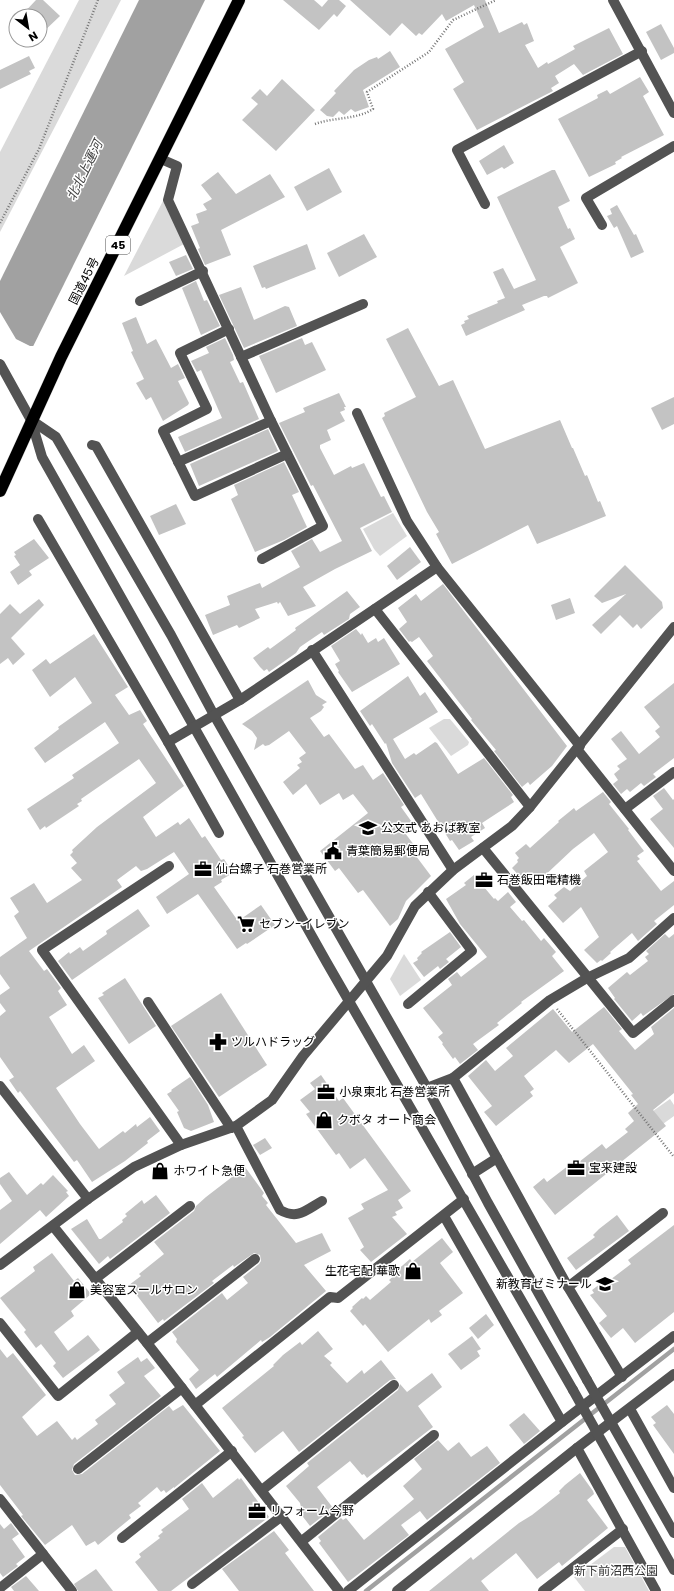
<svg xmlns="http://www.w3.org/2000/svg" width="674" height="1591" viewBox="0 0 674 1591" font-family="Poppins,'Noto Sans JP',sans-serif">
<style>
.green{fill:#dadada}
.water{fill:#a1a1a1}
.pier{fill:#fff}
.lines{fill:none;stroke-linecap:round;stroke-linejoin:round}
.stream{stroke:#a1a1a1;stroke-width:4.5}
.building{fill:#c3c3c3}
.highway-casing{stroke:#dbdbdb;stroke-width:13}
.path{stroke:#757575;stroke-width:2.5;stroke-dasharray:1 2;stroke-linecap:butt}
.minor{stroke:#535353;stroke-width:10}
.highway{stroke:#000;stroke-width:12}
.minor-bridge{stroke:#535353;stroke-width:10}
.labels{text-anchor:middle;stroke-width:3;stroke-linejoin:round;paint-order:stroke}
.shield{fill:#fff;stroke:#4c4c4c;stroke-width:1}
.shield-label{font-size:11px;font-weight:bold;fill:#000}
.street-label{font-size:12px;fill:#000;stroke:#fff}
.poi-label{font-size:12px;fill:#000;stroke:#fff;text-anchor:start}
.park-label{font-size:12px;fill:#313131;stroke:#fff}
.water-label{font-size:13px;font-style:italic;fill:#424242;stroke:#fff}
</style>
<rect width="100%" height="100%" fill="#fff"/>
<g class="green">
<polygon points="79,0 121,0 0,232 0,152"/>
<polygon points="163,201 184,244 124,276"/>
<polygon points="393,513 407,536 380,556 374,549 363,529"/>
<polygon points="444,719 450,719 469,742 468,745 451,756 429,728"/>
<polygon points="404,954 421,980 400,996 390,979"/>
<polygon points="670,1099 674,1105 674,1116 656,1129 646,1116"/>
<polygon points="614,1547 625,1547 649,1591 585,1591 574,1577"/>
</g>
<polygon class="water" points="139,0 205,0 0,413 0,281"/>
<polygon class="pier" points="0,312 16,339 30,346 36,346 0,415"/>
<g class="lines">
<polyline class="stream" points="366,1591 674,1349"/>
</g>
<g class="building">
<polygon points="36,0 43,0 60,16 40,35 40,16 21,16"/>
<polygon points="283,0 314,0 322,7 328,0 339,0 346,6 337,17 334,14 319,30"/>
<polygon points="350,0 485,0 499,33 522,22 524,25 527,23 534,41 525,45 538,68 547,62 548,64 575,49 573,46 609,28 623,54 583,75 574,64 555,76 559,83 551,88 553,91 477,130 453,89 464,82 445,49 484,27 474,5 446,21 442,14 422,35 419,33 416,36 402,23 390,36"/>
<polygon points="661,24 674,48 674,53 661,60 646,32"/>
<polygon points="390,51 400,67 363,90 369,107 355,112 351,109 344,115 339,111 333,117 327,116 320,110 336,93 334,91 354,70 369,60 377,57 378,59"/>
<polygon points="29,56 35,68 29,71 31,74 0,89 0,70"/>
<polygon points="640,77 649,92 643,96 664,135 621,157 622,158 615,162 616,164 589,177 558,119 598,98 597,95 607,90 610,94"/>
<polygon points="282,79 315,110 276,151 242,120 258,104 251,98 260,89 267,96"/>
<polygon points="504,145 514,163 504,169 502,167 487,175 479,161"/>
<polygon points="329,168 342,192 307,211 294,187"/>
<polygon points="552,170 555,170 570,201 558,207 568,229 570,228 575,239 560,247 578,283 548,298 547,296 544,296 522,305 525,310 466,336 461,325 465,323 464,321 469,319 467,316 498,303 497,301 505,298 493,272 503,268 514,289 536,280 497,197"/>
<polygon points="218,172 236,194 270,174 285,197 221,230 231,255 205,265 198,249 200,248 191,226 199,223 196,214 207,210 203,204 212,199 201,185"/>
<polygon points="617,205 634,235 636,234 644,252 631,258 617,226 614,228 607,216 612,214 610,209"/>
<polygon points="364,234 377,257 339,277 327,253"/>
<polygon points="307,244 316,269 266,289 265,287 262,288 253,266"/>
<polygon points="186,255 193,269 176,276 169,262"/>
<polygon points="196,281 204,301 207,300 220,326 201,335 182,288"/>
<polygon points="241,287 254,320 285,306 289,307 297,326 244,348 219,295"/>
<polygon points="136,317 147,344 156,339 171,368 178,364 185,378 178,381 189,403 188,405 163,421 151,397 146,400 136,383 144,379 131,352 133,351 122,323"/>
<polygon points="408,328 439,386 453,380 485,449 560,420 572,448 573,448 585,476 587,475 598,502 600,501 606,516 537,544 528,525 452,564 436,534 439,532 427,512 382,418 385,416 384,413 416,397 386,339"/>
<polygon points="225,338 233,355 234,360 230,362 240,383 243,382 259,419 185,452 178,437 222,418 201,370 197,372 191,361 209,353 206,347"/>
<polygon points="302,338 305,345 312,342 326,370 276,393 259,356"/>
<polygon points="339,393 346,407 344,407 345,410 340,412 345,421 327,430 331,440 320,445 320,448 334,475 351,466 352,468 364,463 381,497 384,496 392,512 360,528 372,551 335,569 303,587 316,606 288,616 280,602 278,604 277,602 255,609 260,618 239,628 237,625 213,635 205,615 230,605 227,596 260,583 262,588 300,567 291,551 312,539 320,552 342,541 313,485 311,486 279,423 305,412 303,408"/>
<polygon points="674,397 674,424 662,430 651,408"/>
<polygon points="268,429 278,451 199,486 190,464"/>
<polygon points="284,462 299,492 292,495 307,527 284,540 255,552 231,499 238,495 234,485"/>
<polygon points="176,504 186,524 159,535 150,516"/>
<polygon points="34,539 49,558 29,571 32,575 18,585 10,572 20,565 14,556 16,555 14,552"/>
<polygon points="410,547 421,562 397,580 387,566"/>
<polygon points="625,565 662,602 663,608 641,629 637,624 633,628 620,615 601,634 592,625 626,594 602,603 594,596"/>
<polygon points="443,584 567,746 552,766 530,785 528,782 522,787 494,751 496,750 471,720 472,719 427,661 433,656 419,637 412,642 410,641 409,642 399,629 407,622 398,608 416,594 421,601"/>
<polygon points="347,591 360,607 350,614 349,619 324,635 322,632 300,647 296,653 269,672 267,669 264,671 260,667 253,658 268,647 270,649 296,630 295,628"/>
<polygon points="570,598 575,613 556,620 551,605"/>
<polygon points="39,599 44,605 11,638 25,654 13,665 8,658 0,664 0,614 10,604 20,614"/>
<polygon points="356,629 361,635 362,633 368,643 376,638 378,642 384,638 400,664 352,692 338,672 339,671 335,664 340,661 331,646"/>
<polygon points="94,634 128,687 115,695 129,715 140,710 147,721 143,724 184,786 143,817 156,837 178,822 180,825 189,818 202,838 205,836 221,860 224,859 233,873 221,880 222,882 214,887 238,921 261,905 275,925 247,944 246,943 237,949 198,894 167,914 156,897 189,874 174,852 147,869 141,871 136,866 117,880 122,887 29,951 44,971 47,969 61,988 58,991 67,1005 49,1017 72,1054 84,1045 95,1061 56,1088 80,1124 99,1149 123,1131 125,1133 136,1124 137,1127 150,1117 160,1131 147,1141 148,1143 125,1161 92,1182 77,1160 74,1162 20,1091 18,1093 9,1080 14,1077 0,1057 0,1016 6,1011 0,1003 0,995 10,988 0,974 0,957 27,938 14,916 19,912 10,898 34,883 47,903 82,880 71,868 77,863 70,855 73,852 72,850 97,827 156,783 139,759 81,799 82,801 77,804 79,806 46,828 45,826 40,830 27,809 74,778 72,775 119,743 105,722 45,763 34,748 59,729 58,727 92,703 75,677 50,697 32,670 46,659 50,664"/>
<polygon points="408,676 420,696 425,692 438,712 393,739 405,759 414,753 416,755 435,742 437,743 458,774 484,758 513,795 511,797 514,802 482,823 485,828 471,837 474,841 459,850 452,840 450,841 421,794 415,798 392,763 386,743 385,744 372,724 370,726 360,711"/>
<polygon points="308,680 316,695 327,702 322,705 324,707 321,711 310,718 324,737 329,734 355,769 363,765 373,780 383,773 404,805 401,807 414,825 405,833 417,849 413,852 431,876 406,901 398,919 390,926 363,890 358,893 339,868 335,871 320,851 368,813 353,794 343,800 339,793 320,805 306,784 293,795 283,782 300,768 297,765 302,762 299,758 306,753 289,731 269,745 265,746 263,744 254,750 257,738 252,731 242,724"/>
<polygon points="674,683 674,758 653,774 656,777 644,786 641,783 630,792 627,789 621,794 613,784 618,780 614,774 620,769 617,766 627,759 611,739 621,731 639,754 660,737 655,731 660,727 644,707"/>
<polygon points="664,788 673,800 674,799 674,848 650,819 663,809 653,796"/>
<polygon points="603,792 611,802 609,804 629,829 628,830 644,851 637,856 640,859 637,861 661,891 674,881 674,905 654,921 657,924 638,941 632,933 610,952 611,953 602,961 601,960 597,963 584,950 599,937 581,907 563,923 548,906 557,898 554,895 564,887 570,891 587,876 584,871 608,852 594,833 573,849 540,880 536,875 526,883 512,868 518,862 517,860 519,858 515,853 526,844 530,848 559,822 558,821 574,808 576,811"/>
<polygon points="474,875 494,899 495,898 498,901 508,892 516,902 510,907 522,921 524,920 541,941 544,938 556,952 552,956 564,971 521,1002 522,1003 497,1023 499,1025 473,1044 478,1050 460,1064 455,1057 453,1059 442,1044 443,1043 438,1037 443,1033 423,1008 452,985 448,979 457,972 461,977 487,957 460,924 446,899 466,885 464,883"/>
<polygon points="138,909 150,926 72,980 58,961 69,952 70,954 80,947 83,951 107,934 106,931"/>
<polygon points="450,932 461,947 446,959 449,962 440,969 438,966 424,977 413,963 418,960 417,958 422,953 421,952"/>
<polygon points="665,934 669,938 674,934 674,994 643,1016 641,1013 632,1021 614,999 615,998 608,988 627,972 630,975 648,961 645,957 649,954 646,951"/>
<polygon points="125,978 156,1026 129,1044 98,998 104,995 102,993"/>
<polygon points="221,993 267,1065 219,1097 171,1026"/>
<polygon points="604,1007 622,1029 619,1031 635,1050 654,1034 651,1027 674,1008 674,1093 653,1110 666,1126 555,1215 533,1187 544,1178 547,1182 577,1159 579,1162 602,1144 606,1149 628,1132 625,1129 634,1121 628,1113 638,1104 631,1095 633,1094 593,1044 569,1063 556,1050 524,1076 534,1089 530,1092 533,1096 496,1126 484,1112 492,1106 468,1076 486,1060 495,1071 513,1056 506,1048 553,1009 572,1032"/>
<polygon points="321,1075 339,1101 343,1098 411,1191 398,1200 403,1208 395,1212 397,1215 392,1217 407,1234 371,1262 360,1250 364,1247 348,1218 364,1209 361,1204 388,1190 365,1158 350,1169 339,1153 336,1155 306,1114 310,1112 300,1100 315,1089 310,1083"/>
<polygon points="190,1077 208,1105 214,1122 191,1131 184,1128 177,1112 179,1111 167,1094 172,1091 171,1090"/>
<polygon points="265,1138 272,1148 260,1155 253,1145"/>
<polygon points="245,1167 264,1193 262,1196 268,1203 266,1205 296,1243 322,1233 331,1251 304,1265 326,1291 270,1337 262,1342 261,1340 217,1377 215,1374 196,1389 189,1379 199,1370 176,1342 177,1339 172,1332 222,1293 227,1300 248,1283 243,1277 259,1264 261,1261 260,1255 254,1253 234,1267 233,1265 212,1281 214,1283 164,1321 163,1319 158,1323 129,1285 141,1276 139,1274 164,1254 154,1242 194,1211 196,1206 206,1197"/>
<polygon points="9,1172 27,1195 41,1183 43,1185 53,1175 68,1191 66,1192 69,1196 46,1217 40,1210 0,1244 0,1210 12,1201 0,1184 0,1178"/>
<polygon points="156,1195 170,1213 110,1259 108,1256 99,1264 71,1229 87,1219 99,1239 101,1239 123,1222 122,1220 127,1216 125,1214 142,1200 144,1204"/>
<polygon points="617,1215 629,1231 576,1270 567,1258 595,1237 593,1235 599,1229"/>
<polygon points="674,1225 674,1312 635,1343 623,1328 611,1338 599,1323 607,1316 590,1295 594,1293 592,1290 604,1281 606,1283 631,1264 628,1260"/>
<polygon points="442,1238 453,1252 440,1263 463,1293 439,1311 442,1315 431,1323 429,1319 388,1352 365,1324 363,1326 350,1311 353,1308 352,1307 362,1298 363,1299 366,1296 370,1300 391,1282 389,1280 396,1274 395,1272 410,1259 412,1262"/>
<polygon points="52,1253 74,1281 78,1278 91,1294 71,1311 74,1316 54,1332 68,1351 88,1335 100,1350 63,1378 53,1366 56,1363 41,1344 36,1348 24,1332 26,1330 0,1298 35,1271 33,1267"/>
<polygon points="486,1314 494,1325 478,1339 469,1328"/>
<polygon points="318,1331 333,1349 324,1356 332,1363 330,1365 347,1383 362,1370 364,1374 381,1360 396,1379 390,1380 299,1452 283,1431 255,1453 242,1437 244,1436 222,1408 274,1366 273,1365 283,1355 300,1342 302,1345"/>
<polygon points="472,1336 481,1349 477,1351 480,1356 461,1370 448,1354"/>
<polygon points="0,1349 7,1358 13,1353 46,1395 22,1417 37,1436 57,1421 72,1440 75,1437 77,1440 98,1424 95,1420 116,1404 109,1395 125,1383 117,1372 138,1357 141,1362 147,1358 155,1368 144,1376 161,1396 74,1464 72,1470 75,1475 82,1474 169,1406 173,1411 183,1405 220,1451 174,1488 174,1487 166,1493 164,1490 161,1492 157,1487 138,1503 141,1506 129,1515 131,1518 98,1545 95,1541 86,1546 72,1525 45,1545 21,1516 23,1515 0,1485"/>
<polygon points="432,1373 442,1387 418,1406 433,1427 367,1478 364,1474 362,1475 350,1461 317,1487 333,1508 310,1526 297,1509 301,1507 300,1503 286,1486 309,1466 307,1463 398,1390 400,1384 407,1392"/>
<polygon points="667,1405 674,1414 674,1454 653,1425 656,1423 651,1417"/>
<polygon points="524,1413 540,1431 524,1444 509,1425"/>
<polygon points="438,1440 448,1451 459,1442 471,1457 487,1446 500,1463 427,1520 420,1511 401,1525 409,1535 348,1582 319,1543 321,1541 318,1537 341,1518 343,1520 346,1518 364,1540 414,1499 403,1486 422,1469 414,1459"/>
<polygon points="580,1473 593,1491 594,1494 587,1500 608,1528 562,1566 559,1562 537,1579 516,1553 481,1581 489,1591 429,1591 471,1557 473,1560 519,1523 532,1515 560,1493 559,1491 565,1485"/>
<polygon points="238,1478 239,1480 241,1478 269,1517 171,1591 158,1591 135,1562 141,1557 139,1554 160,1538 158,1536 163,1532 161,1530 189,1509 182,1499 202,1483 213,1498"/>
<polygon points="11,1523 19,1534 12,1539 25,1557 16,1564 18,1566 3,1577 0,1573 0,1524 4,1529"/>
<polygon points="274,1531 289,1550 285,1553 314,1591 239,1591 222,1569"/>
<polygon points="96,1569 113,1591 78,1591 74,1584"/>
<polygon points="26,1576 39,1591 14,1591 11,1587"/>
</g>
<g class="lines">
<g class="highway-casing">
<polyline id="highway" points="0,491 61,357 239,0"/>
</g>
<g class="path">
<path d="M315 124C334 117 356 120 373 109L367 92 429 52 453 20 496 0"/>
<polyline points="0,223 39,149 98,0"/>
<polyline points="557,1009 674,1157"/>
</g>
<g class="minor">
<polyline points="613,0 674,113"/>
<polyline points="161,159 177,166 168,200 271,421 323,526 262,559"/>
<polyline points="485,204 457,150 642,51"/>
<polyline points="602,225 586,198 674,146"/>
<polyline points="140,301 203,271"/>
<polyline points="229,329 180,353 207,409 163,431 195,496 287,454"/>
<polyline points="241,357 363,304"/>
<polyline points="0,364 31,420 42,457 327,963 573,1390"/>
<polyline points="357,413 407,521 437,567 580,746"/>
<polyline points="31,420 56,437 171,635 214,715 427,1088 488,1203 587,1380"/>
<polyline points="92,445 96,446 240,700"/>
<polyline points="178,462 271,421"/>
<polyline points="38,519 168,742 240,700 437,567"/>
<polyline points="375,609 530,807"/>
<polyline points="312,650 453,870"/>
<polyline points="168,742 219,833"/>
<polyline points="577,749 674,871"/>
<polyline points="625,809 674,772"/>
<polyline points="483,848 633,1033 674,1000"/>
<polyline points="169,866 42,950 181,1145"/>
<polyline points="148,1002 231,1128"/>
<polyline points="408,1004 472,951 428,892"/>
<polyline points="453,1078 497,1158"/>
<polyline points="0,1086 88,1199"/>
<polyline points="427,1088 453,1078 550,1000 587,978 629,958 674,918"/>
<path d="M236 1126 280 1210C298 1220 306 1210 322 1201"/>
<polyline points="472,1174 497,1158 568,1287 622,1377"/>
<polyline points="444,1216 562,1422"/>
<polyline points="53,1226 147,1343 339,1591"/>
<polyline points="0,1265 88,1199 134,1167 181,1145 236,1126 272,1100 303,1056 387,956 415,906 453,870 512,826 530,807 674,627"/>
<polyline points="95,1279 190,1206"/>
<polyline points="568,1287 663,1213"/>
<polyline points="0,1323 58,1396 138,1332"/>
<polyline points="147,1343 255,1259"/>
<polyline points="195,1405 330,1297 338,1298 464,1199"/>
<polyline points="630,1409 674,1488"/>
<polyline points="577,1448 656,1591"/>
<polyline points="78,1469 182,1388"/>
<polyline points="262,1490 394,1385"/>
<polyline points="0,1499 72,1591"/>
<polyline points="122,1538 232,1451"/>
<polyline points="302,1541 434,1435"/>
<polyline points="192,1584 282,1516"/>
<polyline points="0,1588 43,1554"/>
<polyline points="348,1591 562,1422 674,1336"/>
<polyline points="397,1591 577,1448 674,1374"/>
<polyline points="543,1591 623,1529"/>
</g>
<use href="#highway" class="highway"/>
<g class="minor-bridge">
<polyline points="587,1380 674,1533"/>
<polyline points="573,1390 674,1570"/>
</g>
</g>
<defs>
<g id="school-bare" transform="scale(1.38)"><path d="M0-5L7-2L0 1L-7-2ZM-4 1L0 2.5L4 1V4Q0 6-4 4Z" fill="#000" stroke="#fff" stroke-width="2.5" paint-order="stroke"/></g>
<g id="civic-bare" transform="scale(1.38)"><path d="M-.6-6.5H3V-4.5H.6V-3L4-1V1h2V6H-6V1h2V-1L-.6-3ZM-1.2 2.5V6h2.4V2.5Z" fill="#000" stroke="#fff" stroke-width="2.5" paint-order="stroke"/></g>
<g id="office-bare" transform="scale(1.38)"><path d="M-6-3h4V-5.5h4V-3h4V5H-6ZM-1-4.5V-3h2v-1.5ZM-6 0V1H6V0Z" fill="#000" stroke="#fff" stroke-width="2.5" paint-order="stroke"/></g>
<g id="supermarket-bare" transform="scale(1.38)"><path d="M-6-5.5h2.5l.6 2H6L4.5 2H-2.5L-4.4-4H-6ZM-1.5 3.2a1.3 1.3 0 1 0 .1 0ZM3 3.2a1.3 1.3 0 1 0 .1 0Z" fill="#000" stroke="#fff" stroke-width="2.5" paint-order="stroke"/></g>
<g id="pharmacy-bare" transform="scale(1.38)"><path d="M-2-6h4v4h4v4h-4v4h-4v-4h-4v-4h4Z" fill="#000" stroke="#fff" stroke-width="2.5" paint-order="stroke"/></g>
<g id="shop-bare" transform="scale(1.38)"><path d="M-5-2.5h2.3a2.7 3.5 0 0 1 5.4 0H5L5.5 6h-11ZM-1.5-2.5h3a1.5 2.3 0 0 0-3 0Z" fill="#000" stroke="#fff" stroke-width="2.5" paint-order="stroke"/></g>
</defs>
<g fill-rule="evenodd">
<use href="#school-bare" x="368" y="828"/>
<use href="#civic-bare" x="333" y="851"/>
<use href="#office-bare" x="203" y="869"/>
<use href="#office-bare" x="484" y="880"/>
<use href="#supermarket-bare" x="246" y="924"/>
<use href="#pharmacy-bare" x="218" y="1042"/>
<use href="#office-bare" x="326" y="1092"/>
<use href="#shop-bare" x="324" y="1120"/>
<use href="#office-bare" x="576" y="1168"/>
<use href="#shop-bare" x="160" y="1171"/>
<use href="#shop-bare" x="413" y="1271"/>
<use href="#school-bare" x="605" y="1284"/>
<use href="#shop-bare" x="77" y="1290"/>
<use href="#office-bare" x="257" y="1511"/>
</g>
<g class="labels">
<rect class="shield" x="106" y="236" width="24" height="18" rx="3"/>
<g class="shield-label">
<text x="118" y="249">45</text>
</g>
<g class="street-label">
<text transform="translate(84 281) rotate(-63)" y="4">国道45号</text>
</g>
<g class="poi-label">
<text x="381" y="832">公文式 あおば教室</text>
<text x="346" y="855">青葉簡易郵便局</text>
<text x="216" y="873">仙台螺子 石巻営業所</text>
<text x="497" y="884">石巻飯田電精機</text>
<text x="259" y="928">セブン-イレブン</text>
<text x="231" y="1046">ツルハドラッグ</text>
<text x="339" y="1096">小泉東北 石巻営業所</text>
<text x="337" y="1124">クボタ オート商会</text>
<text x="589" y="1172">宝来建設</text>
<text x="173" y="1175">ホワイト急便</text>
<text x="400" y="1275" text-anchor="end">生花宅配 華歌</text>
<text x="592" y="1288" text-anchor="end">新教育ゼミナール</text>
<text x="90" y="1294">美容室スールサロン</text>
<text x="270" y="1515">リフォーム今野</text>
</g>
<g class="park-label">
<text x="616" y="1575">新下前沼西公園</text>
</g>
<g class="water-label">
<text transform="translate(84 170) rotate(-64)" y="5">北北上運河</text>
</g>
</g>
<g transform="translate(28 28) rotate(149)"><circle r="19" fill="#ffffff" stroke="#999999"/>
<path d="M0-3L7 15L0 10L-7 15Z" fill="#000000"/>
<text y="-6" font-size="11" font-weight="bold" text-anchor="middle" fill="#000000">N</text>
</g>
</svg>
